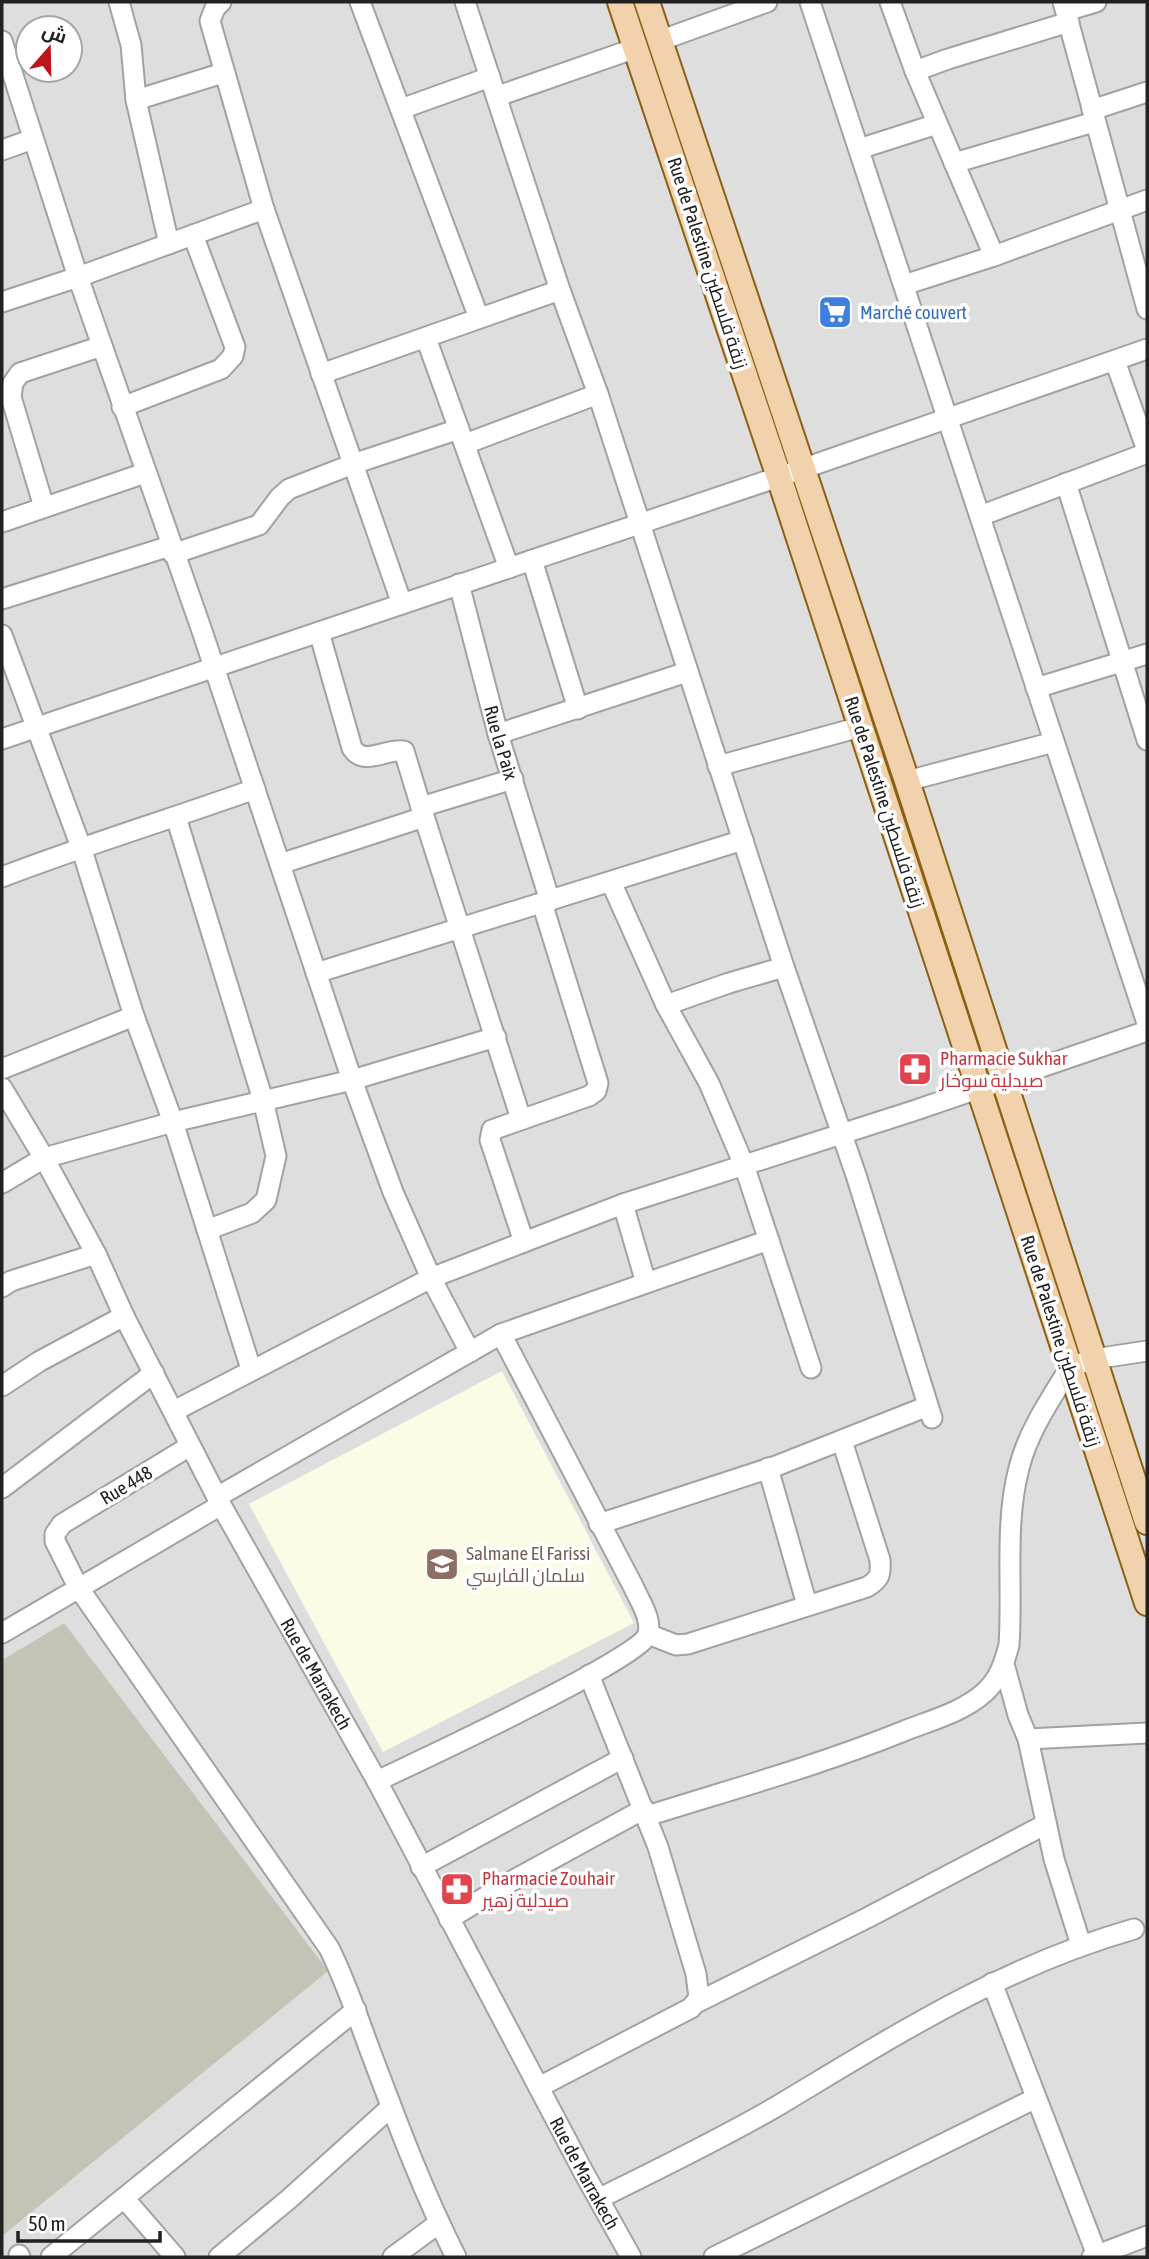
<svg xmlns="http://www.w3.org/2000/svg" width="1149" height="2259" viewBox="0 0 1149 2259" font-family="'Asap Condensed',Cairo,sans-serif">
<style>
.residential{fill:#dfdede;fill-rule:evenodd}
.education{fill:#fcfbe6}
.construction{fill:#c4c3b5}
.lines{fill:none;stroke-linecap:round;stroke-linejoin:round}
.minor-casing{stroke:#a2a2a2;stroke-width:23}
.major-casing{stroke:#8b6113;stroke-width:28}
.minor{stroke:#fff;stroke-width:19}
.major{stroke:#f1d2ad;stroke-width:24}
.labels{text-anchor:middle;stroke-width:7;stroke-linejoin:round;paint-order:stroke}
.street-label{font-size:19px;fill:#212121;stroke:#fff}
.shop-label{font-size:19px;fill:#366cbe;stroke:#fff;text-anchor:start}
.health-label{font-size:19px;fill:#be3a42;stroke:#fff;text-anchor:start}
.education-label{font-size:19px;fill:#785e54;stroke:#fff;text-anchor:start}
</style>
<rect width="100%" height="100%" fill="#f0ede9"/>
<path class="residential" d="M2 2H1147V2257H2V2236L64 1623 2 1660ZM28 28H70V70H28Z"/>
<polygon class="education" points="502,1371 634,1623 383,1752 249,1504"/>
<polygon class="construction" points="64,1623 328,1971 2,2236 2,1660"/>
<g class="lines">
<g class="minor-casing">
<g id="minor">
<polyline points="119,2 131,45 136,100 169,244"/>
<polyline points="221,2 215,8 210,21 264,209 402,604"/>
<polyline points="360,2 479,318"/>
<polyline points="465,2 560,290 598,394 784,967 856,1175 932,1418"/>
<polyline points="810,2 1147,1023"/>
<polyline points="890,2 915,71"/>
<polyline points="1063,2 1147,309"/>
<polyline points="1066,11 1096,2"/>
<polyline points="2,41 78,277 201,628 352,1080 393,1192 431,1278 470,1352"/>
<polyline points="659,41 767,2"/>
<polyline points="498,96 636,48"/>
<polyline points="136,100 223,73"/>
<polyline points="401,109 490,77"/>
<polyline points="1092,110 1147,92"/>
<polyline points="859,149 937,124"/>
<polyline points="2,150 33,139"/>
<polyline points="954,163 1094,122"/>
<polyline points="994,256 915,71 948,59 1069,22"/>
<polyline points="904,285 994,256 1147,200"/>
<polyline points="2,302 78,277 264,209"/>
<polyline points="426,338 509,568"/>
<polyline points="1115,361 1147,450"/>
<polyline points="321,374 560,290"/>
<polyline points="122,407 221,369 233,356 235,347 193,235"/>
<polyline points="465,444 598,394"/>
<polyline points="1066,483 1147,740"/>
<polyline points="44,507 11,397 13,383 20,373 102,346"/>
<polyline points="980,516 1147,453"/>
<polyline points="2,522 145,473"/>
<polyline points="173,554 259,525 280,497 289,489 353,464 459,429"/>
<polyline points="532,560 578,709"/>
<path id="s1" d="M459 584 498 734 550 901"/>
<polyline points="2,599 170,546"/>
<path d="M319 632 352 748C364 767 386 748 404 751L421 807"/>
<polyline points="2,635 81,847 134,1016 173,1122 251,1369"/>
<polyline points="1036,688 1147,654"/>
<polyline points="498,734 687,672"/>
<polyline points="2,739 802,469 1147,349"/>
<polyline points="718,766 860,727"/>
<polyline points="513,779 421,807 521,1119"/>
<polyline points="907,781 1054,742"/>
<polyline points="176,817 263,1100 276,1156 266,1200 252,1213 207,1230"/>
<polyline points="280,864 424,817"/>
<path d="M2 877C85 845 171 819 255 789"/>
<polyline points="611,882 666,1005 709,1083 744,1165 811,1368"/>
<polyline points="316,973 743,840"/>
<polyline points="666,1005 729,983 784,967"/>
<polyline points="2,1069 134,1016"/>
<path id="s2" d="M2 1088 44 1158 96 1254 124 1316 221 1505 377 1781 584 2173 631 2257"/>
<polyline points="2,1183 44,1158 173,1122 352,1080 496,1037"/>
<polyline points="623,1204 646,1283"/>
<polyline points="524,1242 490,1140 492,1130 589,1096 596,1091 598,1083 542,903"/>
<polyline points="2,1287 11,1281 96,1254"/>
<polyline points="2,1386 40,1361 124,1316"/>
<polyline points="174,1411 431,1278 524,1242 623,1204 913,1111 1147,1031"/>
<path d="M190 1446 62 1524 55 1534V1541L78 1587 329 1948C346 1982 358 2018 371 2053 397 2122 423 2192 456 2257"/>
<polyline points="768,1468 807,1605"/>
<polyline points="2,1488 154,1373"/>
<polyline points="217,1497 501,1334 769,1240"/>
<polyline points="599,1524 776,1466 928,1406"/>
<polyline points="2,1633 221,1505"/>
<path d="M648 1634 676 1645 688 1644 867 1587C880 1579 881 1575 880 1560L842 1441"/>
<polyline points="1004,1664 1018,1715 1028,1739 1054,1859 1081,1945"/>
<polyline points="1028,1739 1147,1733"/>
<path d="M377 1781C415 1763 636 1660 647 1636 654 1621 639 1600 633 1586L501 1334"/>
<path d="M647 1816C733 1789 820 1765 904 1731 932 1720 963 1712 985 1692 999 1679 1004 1664 1009 1645 1013 1587 1004 1525 1019 1468 1028 1431 1051 1399 1070 1367L1094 1359 1147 1351"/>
<polyline points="421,1867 623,1758"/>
<polyline points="449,1919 510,1882 644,1809"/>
<polyline points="992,1983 1097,2255"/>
<polyline points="698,2002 867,1918 1046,1824"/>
<polyline points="539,2087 691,2008 699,1998 696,1974 658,1847 589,1675"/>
<polyline points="124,2198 175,2257"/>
<path d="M600 2198C660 2168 721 2139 779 2105 896 2035 1001 1967 1134 1929"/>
<polyline points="19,2255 20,2257"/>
<polyline points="51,2257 356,2010"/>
<polyline points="219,2257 289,2199 391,2107"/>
<polyline points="393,2257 439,2223"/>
<polyline points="714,2257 1030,2101 1036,2100"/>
<polyline points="1092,2257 1147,2236"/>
</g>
</g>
<g class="major-casing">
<g id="major">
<polyline points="620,2 779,477 1147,1603"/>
<polyline points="647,2 907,781 1147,1522"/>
</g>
</g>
<use href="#minor" class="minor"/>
<use href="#major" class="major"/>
</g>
<defs>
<g id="supermarket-square" transform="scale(1.75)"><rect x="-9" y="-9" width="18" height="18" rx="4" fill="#3f7fe0" stroke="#fff"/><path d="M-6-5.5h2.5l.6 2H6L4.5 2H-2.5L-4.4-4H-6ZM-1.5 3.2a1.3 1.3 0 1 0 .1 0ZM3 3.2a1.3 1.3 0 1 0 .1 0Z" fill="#fff"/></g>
<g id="pharmacy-square" transform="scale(1.75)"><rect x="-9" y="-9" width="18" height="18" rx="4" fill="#e0444e" stroke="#fff"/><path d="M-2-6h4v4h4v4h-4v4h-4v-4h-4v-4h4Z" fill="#fff"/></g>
<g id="school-square" transform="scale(1.75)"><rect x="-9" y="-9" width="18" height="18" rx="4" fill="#8d6e63" stroke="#fff"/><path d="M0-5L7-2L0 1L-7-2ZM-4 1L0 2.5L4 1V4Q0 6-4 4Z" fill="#fff"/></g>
</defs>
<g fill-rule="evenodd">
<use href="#supermarket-square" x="835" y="312"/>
<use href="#pharmacy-square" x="915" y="1069"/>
<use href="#school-square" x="442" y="1564"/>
<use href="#pharmacy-square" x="457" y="1889"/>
</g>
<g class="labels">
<g class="street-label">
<text transform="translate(708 263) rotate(72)" y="7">Rue de Palestine زنقة فلسطين</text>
<text dy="7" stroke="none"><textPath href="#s1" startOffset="164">Rue la Paix</textPath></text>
<text transform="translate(885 802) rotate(72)" y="7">Rue de Palestine زنقة فلسطين</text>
<text transform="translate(1061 1341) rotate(72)" y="7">Rue de Palestine زنقة فلسطين</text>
<text transform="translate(126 1485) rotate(-31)" y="7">Rue 448</text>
<text dy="7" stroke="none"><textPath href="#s2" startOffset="665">Rue de Marrakech</textPath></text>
<text dy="7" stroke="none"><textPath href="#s2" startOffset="1232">Rue de Marrakech</textPath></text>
</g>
<g class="shop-label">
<text x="860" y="319">Marché couvert</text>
</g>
<g class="health-label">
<text x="940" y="1065">Pharmacie Sukhar<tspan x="940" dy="22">صيدلية سوخار</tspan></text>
<text x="482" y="1885">Pharmacie Zouhair<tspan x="482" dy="22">صيدلية زهير</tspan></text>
</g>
<g class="education-label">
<text x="466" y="1560">Salmane El Farissi<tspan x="466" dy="22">سلمان الفارسي</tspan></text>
</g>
</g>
<rect width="1149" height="2259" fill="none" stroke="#212121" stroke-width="7"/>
<g transform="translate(49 49) rotate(20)"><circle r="33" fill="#ffffff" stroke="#a6a6a6" stroke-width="2"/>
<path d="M0-5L12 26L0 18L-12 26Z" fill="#b9191c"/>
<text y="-10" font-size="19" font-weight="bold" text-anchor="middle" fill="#212121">ش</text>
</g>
<path d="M18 2231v10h142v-10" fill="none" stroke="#212121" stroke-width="3.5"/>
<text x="28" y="2231" font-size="21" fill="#212121" stroke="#ffffff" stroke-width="5" paint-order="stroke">50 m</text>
</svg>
